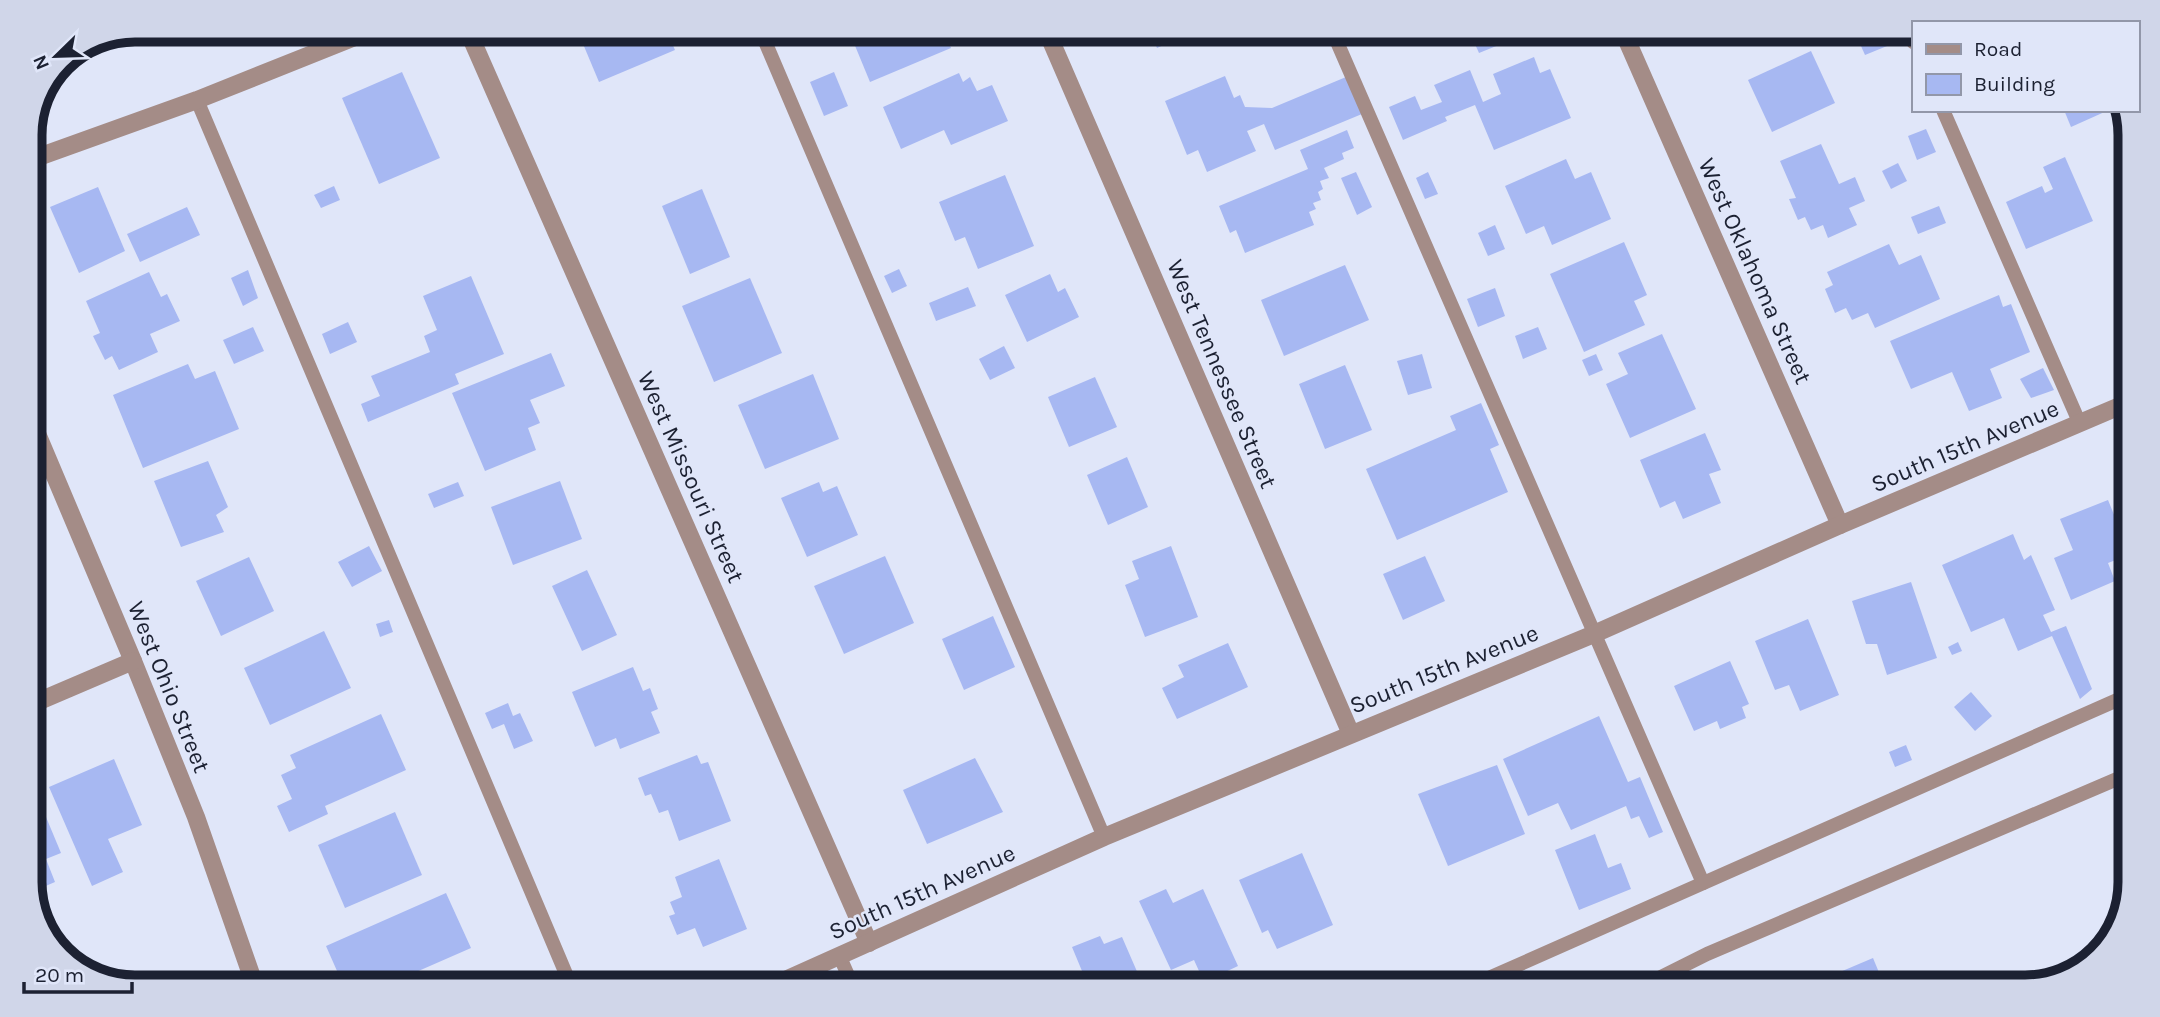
<svg xmlns="http://www.w3.org/2000/svg" width="2160" height="1017" viewBox="0 0 2160 1017" font-family="Karla,sans-serif">
<style>
.building{fill:#a7b8f2}
.lines{fill:none;stroke-linecap:round;stroke-linejoin:round}
.lane{stroke:#a48c87;stroke-width:14}
.street{stroke:#a48c87;stroke-width:18}
.labels{text-anchor:middle;stroke-width:5;stroke-linejoin:round;paint-order:stroke}
.street-label{font-size:24px;fill:#1c2132;stroke:#e0e6f9}
.rim{fill:none;stroke:#1c2132;stroke-width:9}
</style>
<rect width="100%" height="100%" fill="#e0e6f9"/>
<g class="building">
<polygon points="578,32 667,32 675,50 599,82"/>
<polygon points="859,33 944,33 951,48 870,82 851,36"/>
<polygon points="1151,34 1188,34 1157,48"/>
<polygon points="1471,35 1521,36 1479,53"/>
<polygon points="1729,37 1751,37 1733,45"/>
<polygon points="1857,37 1889,37 1892,44 1865,55"/>
<polygon points="1811,51 1835,103 1772,132 1748,80"/>
<polygon points="1534,57 1540,73 1550,69 1571,118 1494,150 1475,105 1445,117 1447,121 1403,140 1389,107 1415,96 1421,110 1442,102 1434,85 1470,70 1483,102 1501,94 1493,74"/>
<polygon points="402,72 440,158 379,184 342,98"/>
<polygon points="834,72 848,106 824,116 810,82"/>
<polygon points="959,73 963,82 970,77 977,91 992,85 1008,121 951,145 944,130 901,149 883,107"/>
<polygon points="1225,76 1234,98 1240,95 1245,107 1272,108 1346,77 1362,114 1275,150 1264,124 1247,131 1256,151 1207,172 1198,150 1187,155 1165,101"/>
<polygon points="2064,110 2109,110 2071,127"/>
<polygon points="1926,129 1936,152 1917,160 1908,136"/>
<polygon points="1347,130 1354,148 1342,153 1344,159 1324,168 1329,178 1320,181 1323,189 1318,192 1321,200 1313,203 1316,209 1309,212 1314,225 1245,253 1236,230 1230,233 1219,206 1308,169 1300,150"/>
<polygon points="1821,144 1839,184 1855,177 1865,201 1849,208 1857,225 1828,238 1823,225 1811,230 1805,217 1798,220 1789,199 1796,198 1780,161"/>
<polygon points="2065,157 2093,221 2026,249 2006,202 2042,186 2045,193 2053,189 2043,167"/>
<polygon points="1566,159 1575,179 1591,172 1611,219 1552,245 1544,226 1526,234 1505,186"/>
<polygon points="1898,163 1907,181 1891,189 1882,171"/>
<polygon points="1356,172 1372,207 1357,215 1341,178"/>
<polygon points="1428,172 1438,194 1425,199 1416,178"/>
<polygon points="1005,175 1034,246 978,269 965,237 955,241 939,202"/>
<polygon points="334,186 340,200 321,208 314,195"/>
<polygon points="98,187 125,251 79,273 50,207"/>
<polygon points="702,189 730,257 690,274 662,206"/>
<polygon points="2129,190 2129,211 2121,193"/>
<polygon points="1939,206 1946,223 1918,234 1911,217"/>
<polygon points="187,207 200,235 140,262 127,234"/>
<polygon points="1495,225 1505,249 1488,256 1478,233"/>
<polygon points="1624,242 1647,295 1634,301 1645,325 1584,352 1550,274"/>
<polygon points="1889,244 1899,265 1921,255 1940,299 1875,328 1868,313 1852,320 1846,308 1835,313 1825,289 1833,285 1827,272"/>
<polygon points="1345,265 1369,320 1284,356 1261,300"/>
<polygon points="899,269 907,286 892,293 884,276"/>
<polygon points="248,270 258,298 243,306 231,278"/>
<polygon points="149,272 161,297 167,294 180,321 150,334 158,352 119,370 112,356 105,360 93,336 100,333 86,301"/>
<polygon points="1050,274 1058,292 1065,288 1079,317 1027,342 1005,295"/>
<polygon points="471,276 504,354 455,374 459,384 368,422 361,404 380,396 371,376 430,352 424,336 437,330 423,296"/>
<polygon points="750,278 782,353 714,382 682,306"/>
<polygon points="968,287 976,306 936,321 929,303"/>
<polygon points="1495,288 1505,316 1478,327 1467,299"/>
<polygon points="1999,295 2003,307 2011,304 2030,352 1990,369 2002,398 1969,411 1952,372 1911,389 1890,341"/>
<polygon points="348,322 357,342 330,354 322,334"/>
<polygon points="253,327 264,351 234,364 223,340"/>
<polygon points="1538,327 1547,349 1523,359 1515,336"/>
<polygon points="1662,334 1696,409 1630,438 1606,384 1628,374 1618,353"/>
<polygon points="1004,346 1015,368 990,380 979,359"/>
<polygon points="551,353 565,386 530,400 540,423 528,428 536,450 485,471 452,393"/>
<polygon points="1422,354 1432,388 1408,395 1397,361"/>
<polygon points="1596,354 1603,370 1589,376 1582,360"/>
<polygon points="188,364 195,379 215,371 239,429 143,468 113,395"/>
<polygon points="1345,365 1372,430 1325,449 1299,384"/>
<polygon points="2043,368 2054,390 2031,398 2020,379"/>
<polygon points="813,374 839,439 765,469 738,405"/>
<polygon points="1095,377 1117,427 1069,447 1048,397"/>
<polygon points="1481,403 1499,445 1490,449 1508,492 1397,540 1366,469 1456,430 1450,416"/>
<polygon points="1705,433 1721,470 1709,474 1721,503 1683,519 1675,501 1660,508 1640,460"/>
<polygon points="1127,457 1148,507 1108,525 1087,475"/>
<polygon points="208,461 228,507 216,515 224,532 181,547 154,481"/>
<polygon points="560,481 582,539 513,565 491,507"/>
<polygon points="458,482 464,496 434,508 428,494"/>
<polygon points="819,482 823,492 837,486 858,535 807,557 781,498"/>
<polygon points="2108,500 2126,544 2126,556 2108,563 2115,581 2071,600 2054,558 2073,550 2060,519"/>
<polygon points="2013,534 2024,560 2031,555 2055,610 2043,615 2051,632 2066,626 2092,689 2080,699 2052,636 2018,651 2004,618 1971,632 1942,565"/>
<polygon points="369,546 382,571 352,587 338,562"/>
<polygon points="1171,546 1198,617 1145,637 1125,585 1139,579 1132,561"/>
<polygon points="885,556 914,623 844,654 814,586"/>
<polygon points="1425,556 1445,601 1403,620 1383,574"/>
<polygon points="249,557 274,611 221,636 196,581"/>
<polygon points="587,570 617,635 582,651 552,586"/>
<polygon points="1911,582 1937,658 1887,675 1877,644 1866,644 1852,601"/>
<polygon points="993,616 1015,667 964,690 942,639"/>
<polygon points="1808,619 1839,695 1800,711 1789,685 1775,690 1755,641"/>
<polygon points="389,620 393,632 380,637 376,624"/>
<polygon points="324,631 351,688 270,725 244,668"/>
<polygon points="1958,642 1962,651 1952,655 1948,647"/>
<polygon points="1228,643 1248,687 1177,719 1162,688 1184,677 1178,665"/>
<polygon points="1730,661 1749,704 1742,707 1746,718 1720,729 1717,721 1694,731 1674,686"/>
<polygon points="633,667 643,691 650,688 658,709 651,712 660,733 620,749 616,738 595,747 572,692"/>
<polygon points="1971,692 1992,716 1975,731 1954,707"/>
<polygon points="508,703 513,716 520,713 533,741 514,749 504,724 492,729 485,713"/>
<polygon points="381,714 406,770 325,806 328,814 289,832 277,806 292,799 281,775 296,768 290,755"/>
<polygon points="1599,716 1628,782 1640,777 1663,832 1649,838 1639,816 1631,819 1626,806 1571,830 1558,803 1528,816 1503,759"/>
<polygon points="1906,745 1912,760 1895,767 1889,752"/>
<polygon points="697,755 701,764 708,762 731,821 679,841 668,810 659,813 651,794 645,796 638,778"/>
<polygon points="975,758 1003,812 927,844 903,790"/>
<polygon points="114,759 142,825 108,839 123,872 92,886 49,787"/>
<polygon points="1497,765 1525,834 1448,866 1418,794"/>
<polygon points="36,793 61,853 46,859 55,882 41,888 47,904 37,908 30,889 30,796"/>
<polygon points="395,812 422,875 345,908 318,845"/>
<polygon points="1595,834 1608,868 1621,863 1631,889 1579,910 1555,850"/>
<polygon points="1302,853 1333,925 1277,949 1268,930 1262,933 1239,880"/>
<polygon points="719,859 747,929 703,947 695,928 677,935 669,916 675,914 670,902 682,897 675,877"/>
<polygon points="1166,889 1173,903 1203,889 1238,966 1204,982 1194,960 1171,970 1139,901"/>
<polygon points="446,893 471,948 407,976 408,980 341,980 326,946"/>
<polygon points="1100,936 1104,944 1122,937 1142,983 1087,983 1072,947"/>
<polygon points="1873,958 1885,987 1807,986"/>
</g>
<g class="lines">
<g class="lane">
<polyline points="761,32 1104,837"/>
<polyline points="1334,35 1703,883"/>
<polyline points="1911,37 1913,42"/>
<polyline points="197,100 569,981"/>
<polyline points="1943,110 2080,424"/>
<polyline points="839,955 851,982"/>
<polyline points="1473,985 2124,697"/>
<polyline points="1643,986 1707,954 2124,776"/>
</g>
<g class="street">
<polyline points="468,31 869,943"/>
<polyline points="1048,34 1351,734"/>
<polyline points="1625,36 1840,525"/>
<polyline points="30,160 197,100 370,31"/>
<polyline points="30,417 133,661 196,817 253,980"/>
<polyline points="30,705 133,661"/>
<polyline points="781,982 1104,837 1594,634 1840,525 2127,403"/>
</g>
</g>
<g class="labels">
<g class="street-label">
<text transform="translate(1755 271) rotate(66)" y="8">West Oklahoma Street</text>
<text transform="translate(1222 374) rotate(67)" y="8">West Tennessee Street</text>
<text transform="translate(1965 446) rotate(-23)" y="8">South 15th Avenue</text>
<text transform="translate(691 477) rotate(66)" y="8">West Missouri Street</text>
<text transform="translate(1444 669) rotate(-22)" y="8">South 15th Avenue</text>
<text transform="translate(169 687) rotate(68)" y="8">West Ohio Street</text>
<text transform="translate(922 892) rotate(-24)" y="8">South 15th Avenue</text>
</g>
</g>
<path d="M0 0H2160V1017H0ZM135 42H2025A93 93 0 0 1 2118 135V882A93 93 0 0 1 2025 975H135A93 93 0 0 1 42 882V135A93 93 0 0 1 135 42Z" fill="#d0d6e9" fill-rule="evenodd"/>
<path class="rim" d="M135 42H2025A93 93 0 0 1 2118 135V882A93 93 0 0 1 2025 975H135A93 93 0 0 1 42 882V135A93 93 0 0 1 135 42Z"/>
<rect x="1912" y="21" width="228" height="91" fill="#e0e6f9" stroke="#9297a9" stroke-width="2"/>
<rect x="1926" y="44" width="35" height="10" fill="#a48c87" stroke="#9297a9" stroke-width="2"/>
<text x="1974" y="56" font-size="21" fill="#1c2132">Road</text>
<rect x="1926" y="74" width="35" height="21" fill="#a7b8f2" stroke="#9297a9" stroke-width="2"/>
<text x="1974" y="91" font-size="21" fill="#1c2132">Building</text>
<g transform="translate(56 56) rotate(247)" stroke="#e0e6f9" stroke-width="5" paint-order="stroke">
<path d="M0-5L12 26L0 18L-12 26Z" fill="#1c2132"/>
<text y="-10" font-size="19" font-weight="bold" text-anchor="middle" fill="#1c2132">N</text>
</g>
<path d="M24 982v10h108v-10" fill="none" stroke="#1c2132" stroke-width="3.5"/>
<text x="35" y="982" font-size="21" fill="#1c2132" stroke="#e0e6f9" stroke-width="5" paint-order="stroke">20 m</text>
</svg>
